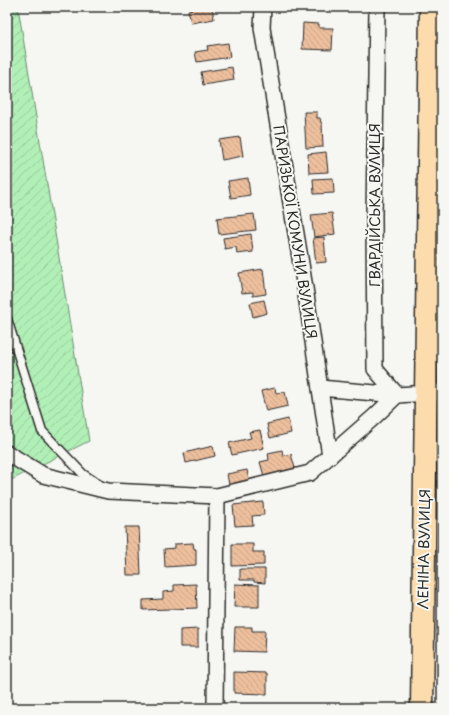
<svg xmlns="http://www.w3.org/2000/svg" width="449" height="715" viewBox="0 0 449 715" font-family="'Playpen Sans',sans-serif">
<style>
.garden{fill:url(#garden-furrows);stroke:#6e8d70}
.building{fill:url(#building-back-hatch);stroke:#2b2b2b}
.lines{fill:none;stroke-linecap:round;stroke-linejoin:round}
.lane-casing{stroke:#2b2b2b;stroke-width:11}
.street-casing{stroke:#2b2b2b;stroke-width:18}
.primary-casing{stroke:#2b2b2b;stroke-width:25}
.lane{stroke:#f6f6f2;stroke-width:8}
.street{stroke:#f6f6f2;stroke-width:15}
.primary{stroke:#fcdcac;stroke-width:22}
.labels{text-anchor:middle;stroke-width:4;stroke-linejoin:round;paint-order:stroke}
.street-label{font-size:14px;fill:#2b2b2b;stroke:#f6f6f2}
</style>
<defs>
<pattern id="garden-furrows" width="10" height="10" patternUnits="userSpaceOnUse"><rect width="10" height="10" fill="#b0efb6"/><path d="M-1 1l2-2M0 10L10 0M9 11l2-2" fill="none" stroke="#98cd9d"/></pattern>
<pattern id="building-back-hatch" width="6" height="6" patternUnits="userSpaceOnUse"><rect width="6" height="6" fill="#edbf9d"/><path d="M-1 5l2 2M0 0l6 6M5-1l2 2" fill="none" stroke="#cba487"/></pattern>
</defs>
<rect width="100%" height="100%" fill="#f6f6f2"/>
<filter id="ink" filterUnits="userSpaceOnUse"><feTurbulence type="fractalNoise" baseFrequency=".025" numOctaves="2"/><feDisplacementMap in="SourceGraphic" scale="8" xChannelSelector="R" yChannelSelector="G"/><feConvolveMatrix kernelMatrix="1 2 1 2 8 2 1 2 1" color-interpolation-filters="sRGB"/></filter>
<g filter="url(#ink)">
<polygon class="garden" points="7,7 18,7 89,441 7,482"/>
<g class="building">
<polygon points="204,7 212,7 214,19 191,23 188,10"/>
<polygon points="303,23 319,24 319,28 333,28 332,50 302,49"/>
<polygon points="228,43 230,57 197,62 195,52 208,50 207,46"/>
<polygon points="232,67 234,80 203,85 201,72"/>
<polygon points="304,112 317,112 317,118 320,118 321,123 322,123 323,147 306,148"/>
<polygon points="240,137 243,156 222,160 219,140"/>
<polygon points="326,152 328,172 309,173 308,154"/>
<polygon points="248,178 250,195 231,198 228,181"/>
<polygon points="333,178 334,193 314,194 313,179"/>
<polygon points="332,213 335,234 314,237 311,215"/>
<polygon points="254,214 256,230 219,234 217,218"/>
<polygon points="251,234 253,252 237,254 236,247 225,249 223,238"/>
<polygon points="324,237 326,262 316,263 313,238"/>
<polygon points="263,269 266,294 253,296 253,292 242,293 239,273"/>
<polygon points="264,300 267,313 253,317 250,303"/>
<polygon points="275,388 276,393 285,392 288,406 266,411 261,391"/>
<polygon points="288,419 291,433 270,438 267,424"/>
<polygon points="260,430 264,448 232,455 229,443 251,438 249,432"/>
<polygon points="213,446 215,456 186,463 184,453"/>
<polygon points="282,450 283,456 291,454 295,468 264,476 260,462 269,460 268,453"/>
<polygon points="247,470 249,481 229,485 227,474"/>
<polygon points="263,502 264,515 252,516 253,525 235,526 233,505"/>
<polygon points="125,527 139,527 141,575 127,575"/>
<polygon points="193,543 194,549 196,549 196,565 165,567 164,549 175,548 175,544"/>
<polygon points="232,544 253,544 253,552 264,552 264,565 232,566"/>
<polygon points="240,569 265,569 265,583 254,582 254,580 240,580"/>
<polygon points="196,584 197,608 143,610 143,600 163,599 163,592 174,591 174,585"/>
<polygon points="235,584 259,585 259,607 234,607"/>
<polygon points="235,627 252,627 252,631 265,631 264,652 234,651"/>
<polygon points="198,629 198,647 180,647 180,630"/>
<polygon points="234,672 267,673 267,694 234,693"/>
</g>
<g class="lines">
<g class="lane-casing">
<polyline id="lane" points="7,319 42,431 83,474 100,485"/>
</g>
<g class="street-casing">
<g id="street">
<polyline points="263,7 262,28 305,288 330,456"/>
<polyline points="320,388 397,395 442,392"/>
<polyline points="7,453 43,475 108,491 217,496 310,473 374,417 397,395 375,369 374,216 377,7"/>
<polyline points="215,708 217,496"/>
</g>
</g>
<g class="primary-casing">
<polyline id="primary" points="422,708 431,7"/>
</g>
<use href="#lane" class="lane"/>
<use href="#street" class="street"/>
<use href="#primary" class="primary"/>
</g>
</g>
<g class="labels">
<g class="street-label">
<text transform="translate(375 205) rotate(-90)" y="5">ГВАРДІЙСЬКА ВУЛИЦЯ</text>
<text transform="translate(295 232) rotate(81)" y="5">ПАРИЗЬКОЇ КОМУНИ ВУЛИЦЯ</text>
<text transform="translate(424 549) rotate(-89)" y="5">ЛЕНІНА ВУЛИЦЯ</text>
</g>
</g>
<rect width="449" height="715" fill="none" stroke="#f6f6f2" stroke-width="24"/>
<rect x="12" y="12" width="425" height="691" fill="none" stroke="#2b2b2b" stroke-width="1.5" filter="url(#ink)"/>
</svg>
